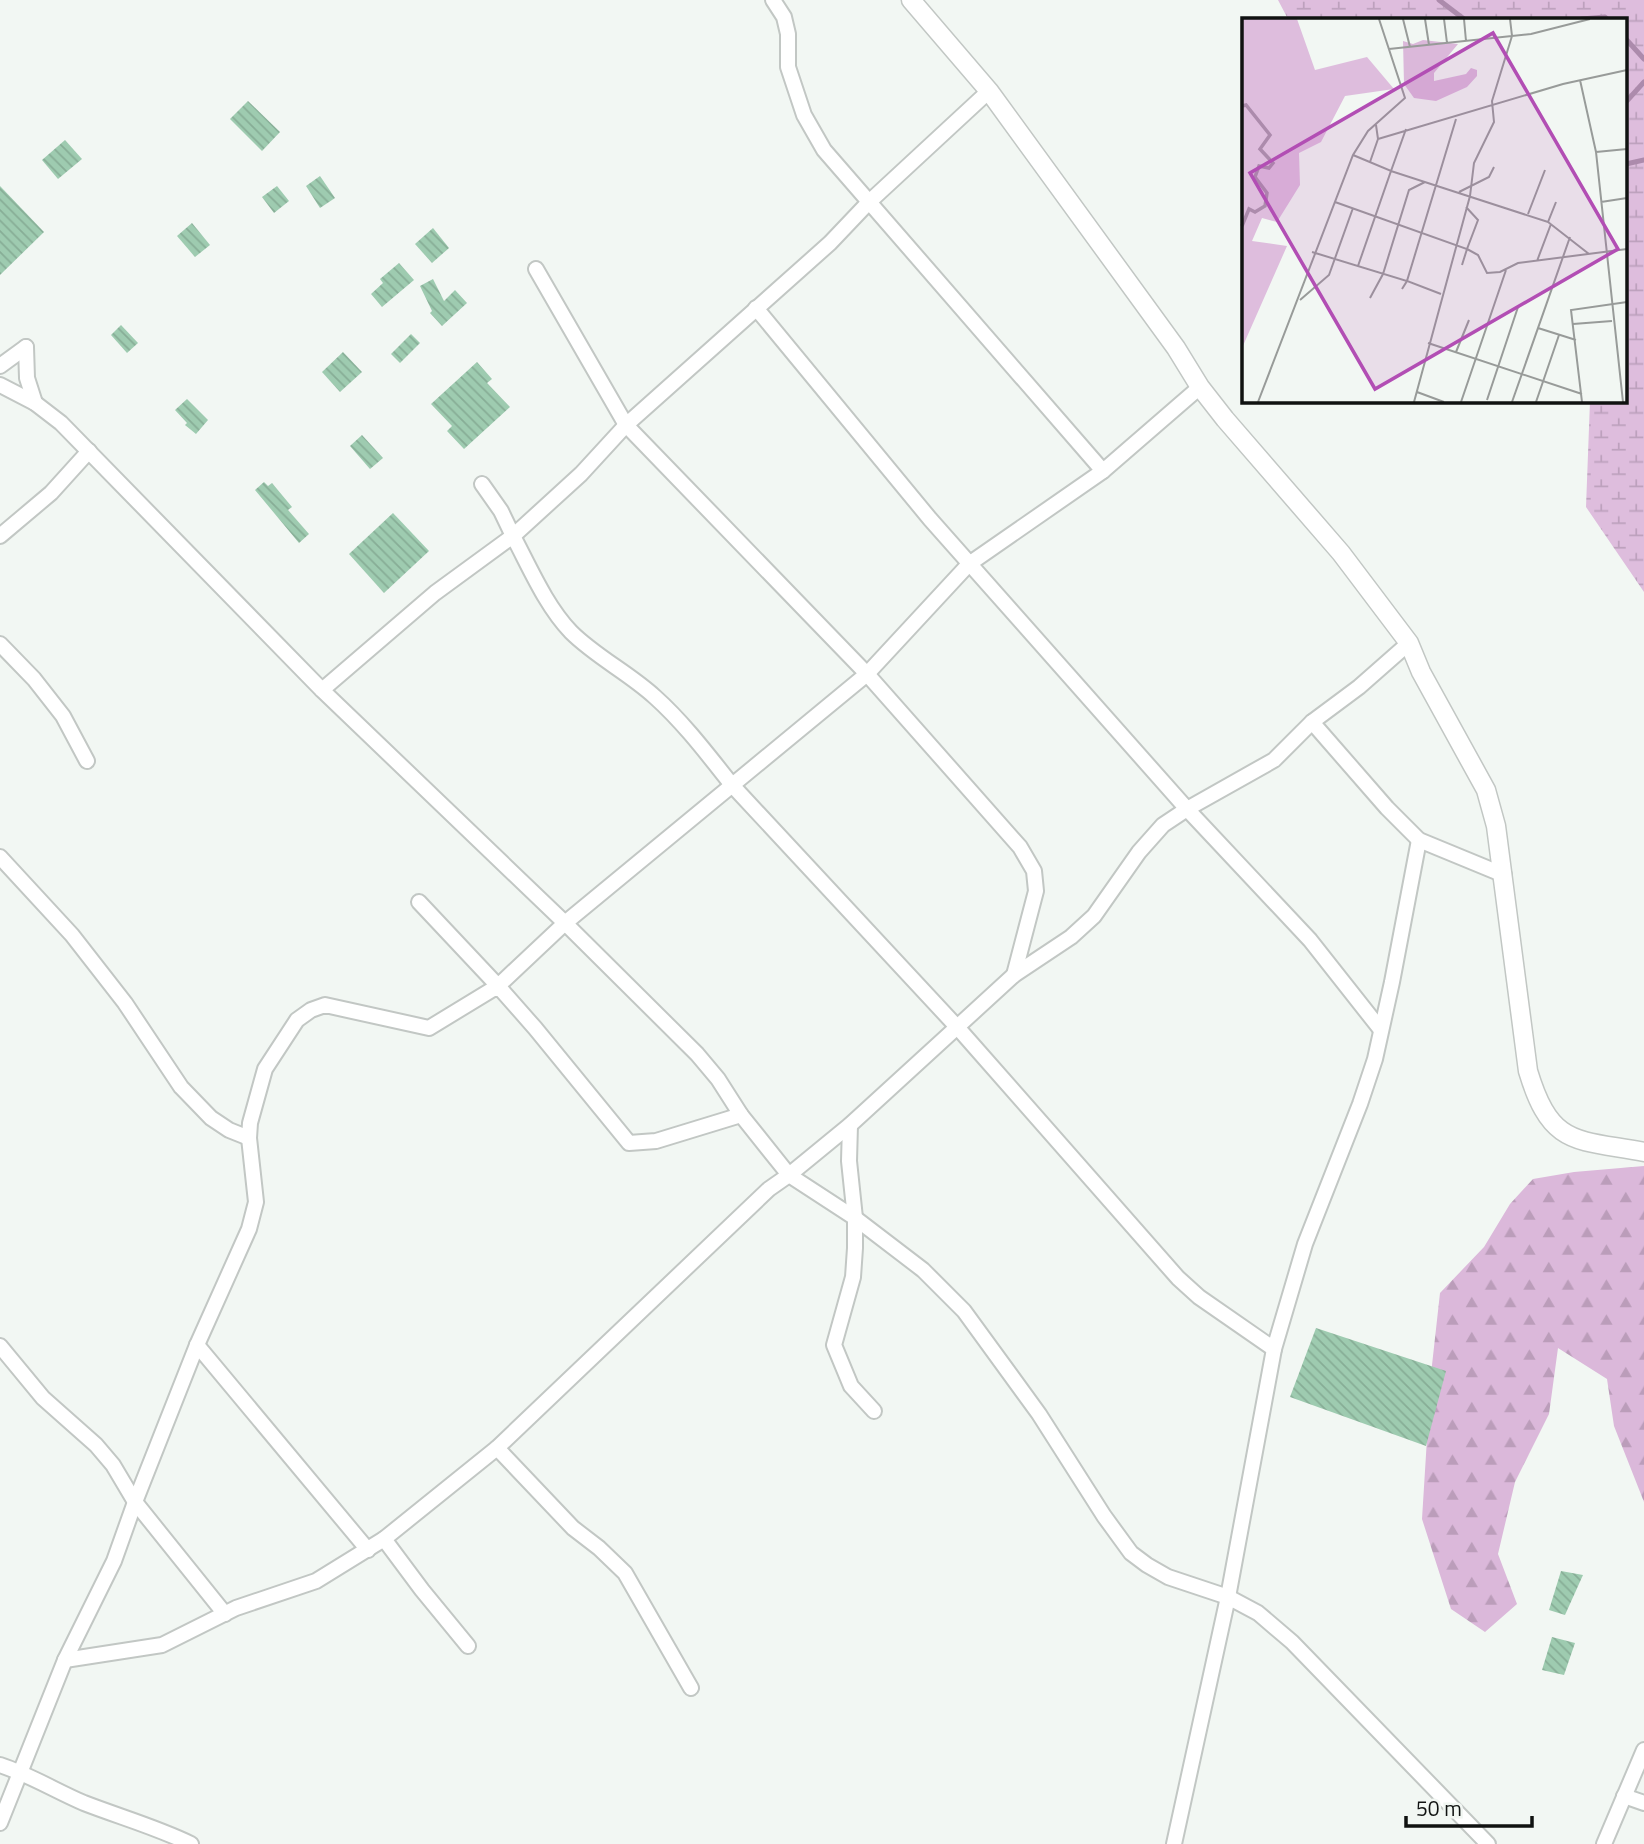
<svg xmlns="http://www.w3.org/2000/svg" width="1644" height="1844" viewBox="0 0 1644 1844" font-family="'Titillium Web',sans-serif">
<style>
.forest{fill:url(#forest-firs)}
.wetland{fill:url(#wetland-marsh)}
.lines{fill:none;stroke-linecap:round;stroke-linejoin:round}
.stream{stroke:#ac8bac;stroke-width:5}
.building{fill:url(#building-back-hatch)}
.minor-casing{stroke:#c2c7c4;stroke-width:18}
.tertiary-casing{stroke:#c2c7c4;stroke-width:21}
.minor{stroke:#fff;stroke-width:14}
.tertiary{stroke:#fff;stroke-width:18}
.inset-river{fill:none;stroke:#ac8bac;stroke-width:3.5}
.inset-road{fill:none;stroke:#989b99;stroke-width:2}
.view{fill:#b24eb4;fill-opacity:0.15;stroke:#b24eb4;stroke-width:3.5}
.inset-edge{fill:none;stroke:#101211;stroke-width:3.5}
</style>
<defs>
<pattern id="forest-firs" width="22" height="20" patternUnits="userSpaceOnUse" patternTransform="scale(1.75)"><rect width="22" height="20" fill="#dbb8da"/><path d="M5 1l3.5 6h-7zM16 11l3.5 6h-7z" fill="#bb9dba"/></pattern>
<pattern id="wetland-marsh" width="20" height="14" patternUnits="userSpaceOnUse" patternTransform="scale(1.75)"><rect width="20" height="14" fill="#debddd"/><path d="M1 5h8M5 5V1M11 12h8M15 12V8" fill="none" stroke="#bda1bd"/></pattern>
<pattern id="building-back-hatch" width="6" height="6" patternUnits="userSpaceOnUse" patternTransform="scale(1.75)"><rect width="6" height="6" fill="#9ecbb0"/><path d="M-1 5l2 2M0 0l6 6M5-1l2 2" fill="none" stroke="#87ad96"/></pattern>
</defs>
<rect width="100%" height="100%" fill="#f2f7f3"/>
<polygon class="forest" points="1644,1166 1644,1502 1614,1426 1607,1379 1558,1348 1549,1414 1515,1482 1498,1554 1517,1604 1485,1632 1451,1609 1422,1519 1431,1374 1440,1293 1484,1247 1510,1204 1533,1179 1574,1172"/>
<polygon class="wetland" points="1278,0 1644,0 1644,592 1586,507 1590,401 1625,401 1625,19 1288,19"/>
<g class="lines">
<g class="stream">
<polyline points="1439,0 1464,19"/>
<polyline points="1582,19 1605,17 1607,19"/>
<polyline points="1625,38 1644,59"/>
<polyline points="1625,103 1644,82"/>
<polyline points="1625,161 1626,164 1644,160"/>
</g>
</g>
<g class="building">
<polygon points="248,101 280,132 262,151 230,119"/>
<polygon points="65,140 82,159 58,179 42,160"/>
<polygon points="320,176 335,198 320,208 306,186"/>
<polygon points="0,186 44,232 0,275"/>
<polygon points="277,186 289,201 274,213 262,197"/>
<polygon points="192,223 210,245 195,257 177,236"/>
<polygon points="433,228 449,248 432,263 415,244"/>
<polygon points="399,263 414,280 382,307 371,294 383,283 380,279"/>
<polygon points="433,279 444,301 455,290 467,303 442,326 430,313 432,311 420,286"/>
<polygon points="121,325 138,343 127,353 111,335"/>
<polygon points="411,334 420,343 400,363 391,354"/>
<polygon points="343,352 362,372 340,392 322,372"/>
<polygon points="477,362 492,379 487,383 510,407 464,449 447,431 452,426 431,404"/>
<polygon points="187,399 208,420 196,434 185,425 187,423 175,410"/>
<polygon points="362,435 383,458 370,469 350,446"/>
<polygon points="264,482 268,486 272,483 292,507 288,510 309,534 299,543 255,490"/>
<polygon points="393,513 429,551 384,593 349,554"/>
<polygon points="1316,1328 1446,1371 1426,1446 1290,1397"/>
<polygon points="1561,1571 1583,1575 1565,1615 1549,1610"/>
<polygon points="1552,1637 1575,1643 1564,1675 1542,1670"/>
</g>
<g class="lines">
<g class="minor-casing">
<g id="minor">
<polyline points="773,0 784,17 788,34 788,67 804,115 824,150 1103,471"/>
<polyline points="536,269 626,425 867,674 1020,847 1034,871 1036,891 1014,975"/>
<polyline points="26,347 27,378 35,403"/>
<polyline points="0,366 26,347"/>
<polyline points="0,385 35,403 61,423 322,690 565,923 697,1054 718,1079 741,1115 789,1175 855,1218 923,1270 964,1311 1039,1414 1104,1516 1131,1553 1147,1565 1168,1577 1228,1597 1258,1613 1292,1642 1488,1844"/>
<polyline points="482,484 501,511 513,536 581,474 626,425 830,243 868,203 989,91"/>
<polyline points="0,536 51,493 89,451"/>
<polyline points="0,644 34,679 63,716 87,761"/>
<path d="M322 690 435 593 513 536C530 568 546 606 571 632 596 657 629 673 655 697 684 723 708 755 732 785L958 1028 1178 1278 1199 1297 1274 1349"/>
<polyline points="1312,722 1387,808 1419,840 1504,875"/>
<polyline points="0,857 72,935 125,1003 181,1087 211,1118 229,1130 249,1138"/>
<polyline points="419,902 498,986 565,923 867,674 969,564 1103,471 1200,387"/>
<polyline points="1381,1030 1310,940 1187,809 1274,760 1312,722 1359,687 1409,643"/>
<polyline points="850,1125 849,1161 855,1218 855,1248 853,1277 834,1345 851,1386 874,1411"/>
<polyline points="197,1345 368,1550"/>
<polyline points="0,1346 43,1398 96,1445 113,1465 135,1502 225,1614"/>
<polyline points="497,1448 573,1528 599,1548 625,1573 691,1688"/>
<polyline points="468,1646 422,1590 384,1539 497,1448 769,1189 789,1175 850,1125 1014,975 1071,937 1094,916 1139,852 1163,825 1187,809 930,519 756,308"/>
<polyline points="65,1660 162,1645 236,1608 316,1581 384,1539"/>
<path d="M0 1765C30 1775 56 1791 84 1803 120 1817 156 1827 191 1844"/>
<polyline points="1624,1796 1644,1803"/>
<polyline points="0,1823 65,1660 114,1561 135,1502 197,1345 249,1229 256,1202 249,1138 250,1123 265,1069 297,1020 311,1010 325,1005 429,1028 498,986 535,1028 629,1143 656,1141 741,1115"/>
<polyline points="1174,1844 1228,1597 1274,1349 1305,1244 1360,1104 1375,1059 1392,982 1419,840"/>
<polyline points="1604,1844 1644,1750"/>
</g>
</g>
<g class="tertiary-casing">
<path id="tertiary" d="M911 0 989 91 1176 348 1200 387 1225 419 1341 553 1409 643 1421 672 1486 790 1496 826 1528 1071C1551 1147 1575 1139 1644 1152"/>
</g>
<use href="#minor" class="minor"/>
<use href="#tertiary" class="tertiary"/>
</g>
<g transform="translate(1242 18)">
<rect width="385" height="385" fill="#f2f7f3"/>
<path d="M181 22 216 26 192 55V63L224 56 229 50 235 52V58L225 69 194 83 172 80 162 66 161 23 171 26Z" fill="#dbb8da"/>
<path d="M0 1H55L73 52 125 39 152 71 103 78 79 124 57 135 58 167 35 204 20 200 10 223 45 228 0 330Z" fill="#debddd"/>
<path class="inset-river" d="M0 88 4 87 28 117 18 131 31 145 27 150 17 148 13 159 25 175 23 188 13 194 7 191 0 208"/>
<path class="inset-road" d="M161 1 168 29M183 1 187 27M202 1 205 25M222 1 224 23M147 31 289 16 348 1M338 62 354 134 381 384M136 121 321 66 385 52M354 134 385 131M111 137 149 153 164 111M128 144 136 121 134 107M217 174 247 159 252 149M93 184 225 231 220 247M359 184 385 180M224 189 236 202 225 231 236 237 245 255 258 254 276 245 385 231M286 196 303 152M306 204 347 236M70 234 165 263 160 271M295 243 309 206M116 248 149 153 306 204 314 184M199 276 165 263 214 101M128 280 141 256 167 172 183 164M58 282 87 257 111 190M331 306 370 303M296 310 334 322M186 325 340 376M214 334 227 302M175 374 202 384M245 382 276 289M16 384 111 137 126 113 163 80 137 1M172 384 228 178 232 145 252 104 250 83 270 18 268 1M219 384 264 252M270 384 328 219M294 384 317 317M340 384 329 292 385 284"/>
<path class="view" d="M251 15 376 231 133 371 8 155Z"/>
<rect width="385" height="385" class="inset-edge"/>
</g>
<path d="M1406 1816v10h126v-10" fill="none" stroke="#101211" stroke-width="3.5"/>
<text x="1416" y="1816" font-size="21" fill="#101211" stroke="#f2f7f3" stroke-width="5" paint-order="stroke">50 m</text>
</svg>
